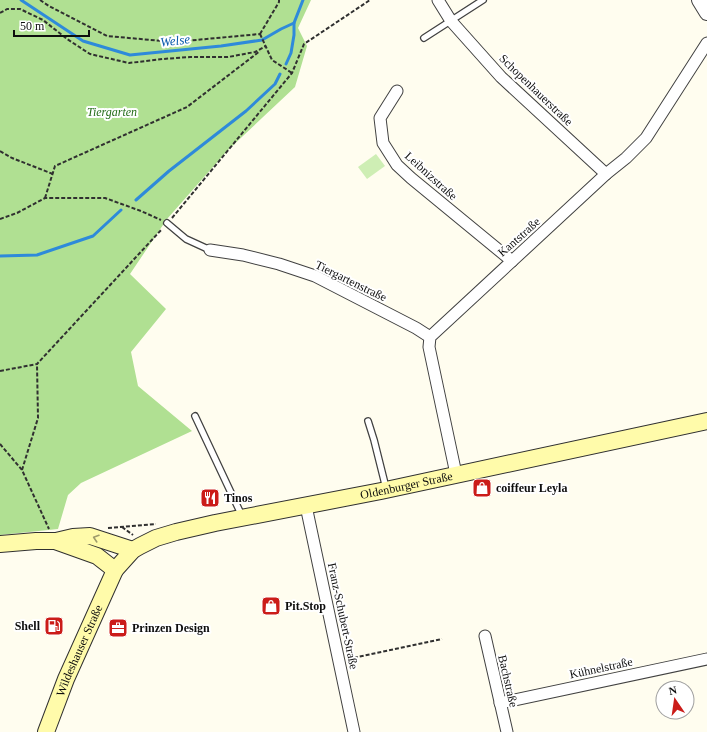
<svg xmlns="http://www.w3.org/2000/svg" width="707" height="732" viewBox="0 0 707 732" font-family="'Times New Roman',serif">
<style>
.green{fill:#ceeeb4}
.forest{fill:#b0e092}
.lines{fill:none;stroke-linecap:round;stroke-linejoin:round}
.stream{stroke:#2e8ada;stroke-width:3}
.service-casing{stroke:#414141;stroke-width:8}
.minor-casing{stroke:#414141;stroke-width:13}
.tertiary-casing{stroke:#414141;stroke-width:16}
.secondary-casing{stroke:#303030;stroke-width:18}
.path{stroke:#303030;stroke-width:2;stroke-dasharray:4 2;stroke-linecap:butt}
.service{stroke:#fff;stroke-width:5.5}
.minor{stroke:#fff;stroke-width:11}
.tertiary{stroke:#fff;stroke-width:14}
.secondary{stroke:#fffbaa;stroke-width:16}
.oneway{stroke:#9f9c6c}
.labels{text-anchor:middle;stroke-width:4;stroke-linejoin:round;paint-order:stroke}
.street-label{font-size:12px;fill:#0e0e0e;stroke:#fff}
.park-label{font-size:12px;font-style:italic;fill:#246c18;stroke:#fff}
.poi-label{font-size:12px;font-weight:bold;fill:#0e0e0e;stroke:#fff;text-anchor:start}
.water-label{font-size:13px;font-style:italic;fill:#0b5bac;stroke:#fff}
</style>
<rect width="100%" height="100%" fill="#fffdef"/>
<polygon class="green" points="376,154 385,166 367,179 358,167"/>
<polygon class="forest" points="0,0 311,0 298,28 307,46 295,87 227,151 167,219 130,274 166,309 131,352 138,386 192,431 81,483 68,495 58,529 0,535"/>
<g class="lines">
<g class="stream">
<polyline points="21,0 83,41 130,55 221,46 262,40 281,29 294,23 303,0"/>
<polyline points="286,64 291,53 294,35 294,23"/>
<polyline points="136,200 169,171 246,111 275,84 280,74"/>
<polyline points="0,256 37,255 93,236 121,210"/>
</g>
<g class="service-casing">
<g id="service">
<polyline points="424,38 483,0"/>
<polyline points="167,223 186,239 210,250"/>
<polyline points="195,416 242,516"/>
<polyline points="368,421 374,440 386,488"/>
</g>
</g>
<g class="minor-casing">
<g id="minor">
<polyline points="438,0 451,21 501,77 606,174"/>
<polyline points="397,91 380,118 383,143 397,165 411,178 512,261"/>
<polyline points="210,250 243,255 279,264 315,276 416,328 430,337"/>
<polyline points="456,474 429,347 430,337 606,174 626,158 646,138 707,43"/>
<polyline points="306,506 354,732"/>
<polyline points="485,636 507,732"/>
<polyline points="500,703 707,659"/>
</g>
</g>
<g class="tertiary-casing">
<polyline id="tertiary" points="699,0 707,13"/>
</g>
<g class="secondary-casing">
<g id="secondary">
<polyline points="56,541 73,537 90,536 133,550"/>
<polyline points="0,544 36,541 55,541 97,556 115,570"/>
<path id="s1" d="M46 732 66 679 115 570 133 550 140 546 156 538 176 532 215 523 381 491 707 421"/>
</g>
</g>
<g class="path">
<polyline points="40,0 49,6 107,36 174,42 260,34"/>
<polyline points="0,13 7,9 20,9 43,20 67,39 90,54 129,63 163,59 190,57 228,57 255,52 266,46"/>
<polyline points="260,34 272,60 292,73"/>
<polyline points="260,34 279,2 279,0"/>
<polyline points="0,151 12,158 53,174"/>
<polyline points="45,198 55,166 187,107 260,51"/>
<polyline points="172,218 292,73 304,44 370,0"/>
<polyline points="0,219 17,213 45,198 105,198 141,211 161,220"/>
<polyline points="0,371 37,364 162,229"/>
<polyline points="0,444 22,470 49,529"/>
<polyline points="22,470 38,418 37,364"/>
<polyline points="122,527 133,535"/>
<polyline points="108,528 156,524"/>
<polyline points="348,659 442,639"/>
</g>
<use href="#service" class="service"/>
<use href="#minor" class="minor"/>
<use href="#tertiary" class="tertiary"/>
<use href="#secondary" class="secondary"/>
</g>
<defs><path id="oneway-chevron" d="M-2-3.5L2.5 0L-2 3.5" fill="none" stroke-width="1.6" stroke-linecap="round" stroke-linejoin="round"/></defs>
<use class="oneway" href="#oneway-chevron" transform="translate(96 538) rotate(-162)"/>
<defs>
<g id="shop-square" transform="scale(1)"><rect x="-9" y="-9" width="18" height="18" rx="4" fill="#cb1c19" stroke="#fff"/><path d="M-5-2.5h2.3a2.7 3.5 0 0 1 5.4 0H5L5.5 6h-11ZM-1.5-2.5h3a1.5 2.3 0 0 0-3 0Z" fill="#fff"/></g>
<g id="restaurant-square" transform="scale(1)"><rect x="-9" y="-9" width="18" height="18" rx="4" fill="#cb1c19" stroke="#fff"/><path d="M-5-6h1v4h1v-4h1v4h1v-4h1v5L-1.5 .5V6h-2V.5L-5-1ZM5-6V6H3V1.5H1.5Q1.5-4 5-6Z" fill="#fff"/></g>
<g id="fuel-square" transform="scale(1)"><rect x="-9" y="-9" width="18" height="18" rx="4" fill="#cb1c19" stroke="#fff"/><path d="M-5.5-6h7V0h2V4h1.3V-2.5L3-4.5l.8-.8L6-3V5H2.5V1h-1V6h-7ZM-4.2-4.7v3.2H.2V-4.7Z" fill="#fff"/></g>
<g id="office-square" transform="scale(1)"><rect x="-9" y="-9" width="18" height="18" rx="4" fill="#cb1c19" stroke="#fff"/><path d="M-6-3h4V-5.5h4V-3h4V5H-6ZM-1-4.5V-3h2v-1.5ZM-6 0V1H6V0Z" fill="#fff"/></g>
</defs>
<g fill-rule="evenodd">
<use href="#shop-square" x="482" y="488"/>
<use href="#restaurant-square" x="210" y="498"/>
<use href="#shop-square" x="271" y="606"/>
<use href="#fuel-square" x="54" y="626"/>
<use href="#office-square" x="118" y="628"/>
</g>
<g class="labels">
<g class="street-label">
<text transform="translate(536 90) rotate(44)" y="4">Schopenhauerstraße</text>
<text transform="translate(431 176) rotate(42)" y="4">Leibnizstraße</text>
<text transform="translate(519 237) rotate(-42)" y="4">Kantstraße</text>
<text transform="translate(351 281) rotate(26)" y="4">Tiergartenstraße</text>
<text dy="4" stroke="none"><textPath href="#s1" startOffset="485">Oldenburger Straße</textPath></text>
<text transform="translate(343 616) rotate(78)" y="4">Franz-Schubert-Straße</text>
<text dy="4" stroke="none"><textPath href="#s1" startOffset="88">Wildeshauser Straße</textPath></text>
<text transform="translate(601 668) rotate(-12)" y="4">Kühnelstraße</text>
<text transform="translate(508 681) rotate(77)" y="4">Bachstraße</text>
</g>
<g class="park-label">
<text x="112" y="116">Tiergarten</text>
</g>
<g class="poi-label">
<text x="496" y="492">coiffeur Leyla</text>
<text x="224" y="502">Tinos</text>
<text x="285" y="610">Pit.Stop</text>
<text x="40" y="630" text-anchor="end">Shell</text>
<text x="132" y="632">Prinzen Design</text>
</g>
<g class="water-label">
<text transform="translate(175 40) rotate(-7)" y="5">Welse</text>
</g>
</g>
<g transform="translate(675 700) rotate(347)"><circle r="19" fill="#ffffff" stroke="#9f9f9f"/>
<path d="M0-3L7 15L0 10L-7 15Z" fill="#cb1c19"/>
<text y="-6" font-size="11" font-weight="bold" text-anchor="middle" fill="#0e0e0e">N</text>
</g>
<path d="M14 30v6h75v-6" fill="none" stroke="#0e0e0e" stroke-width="2"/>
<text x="20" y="30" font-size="12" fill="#0e0e0e" stroke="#ffffff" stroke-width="3" paint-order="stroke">50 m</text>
</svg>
